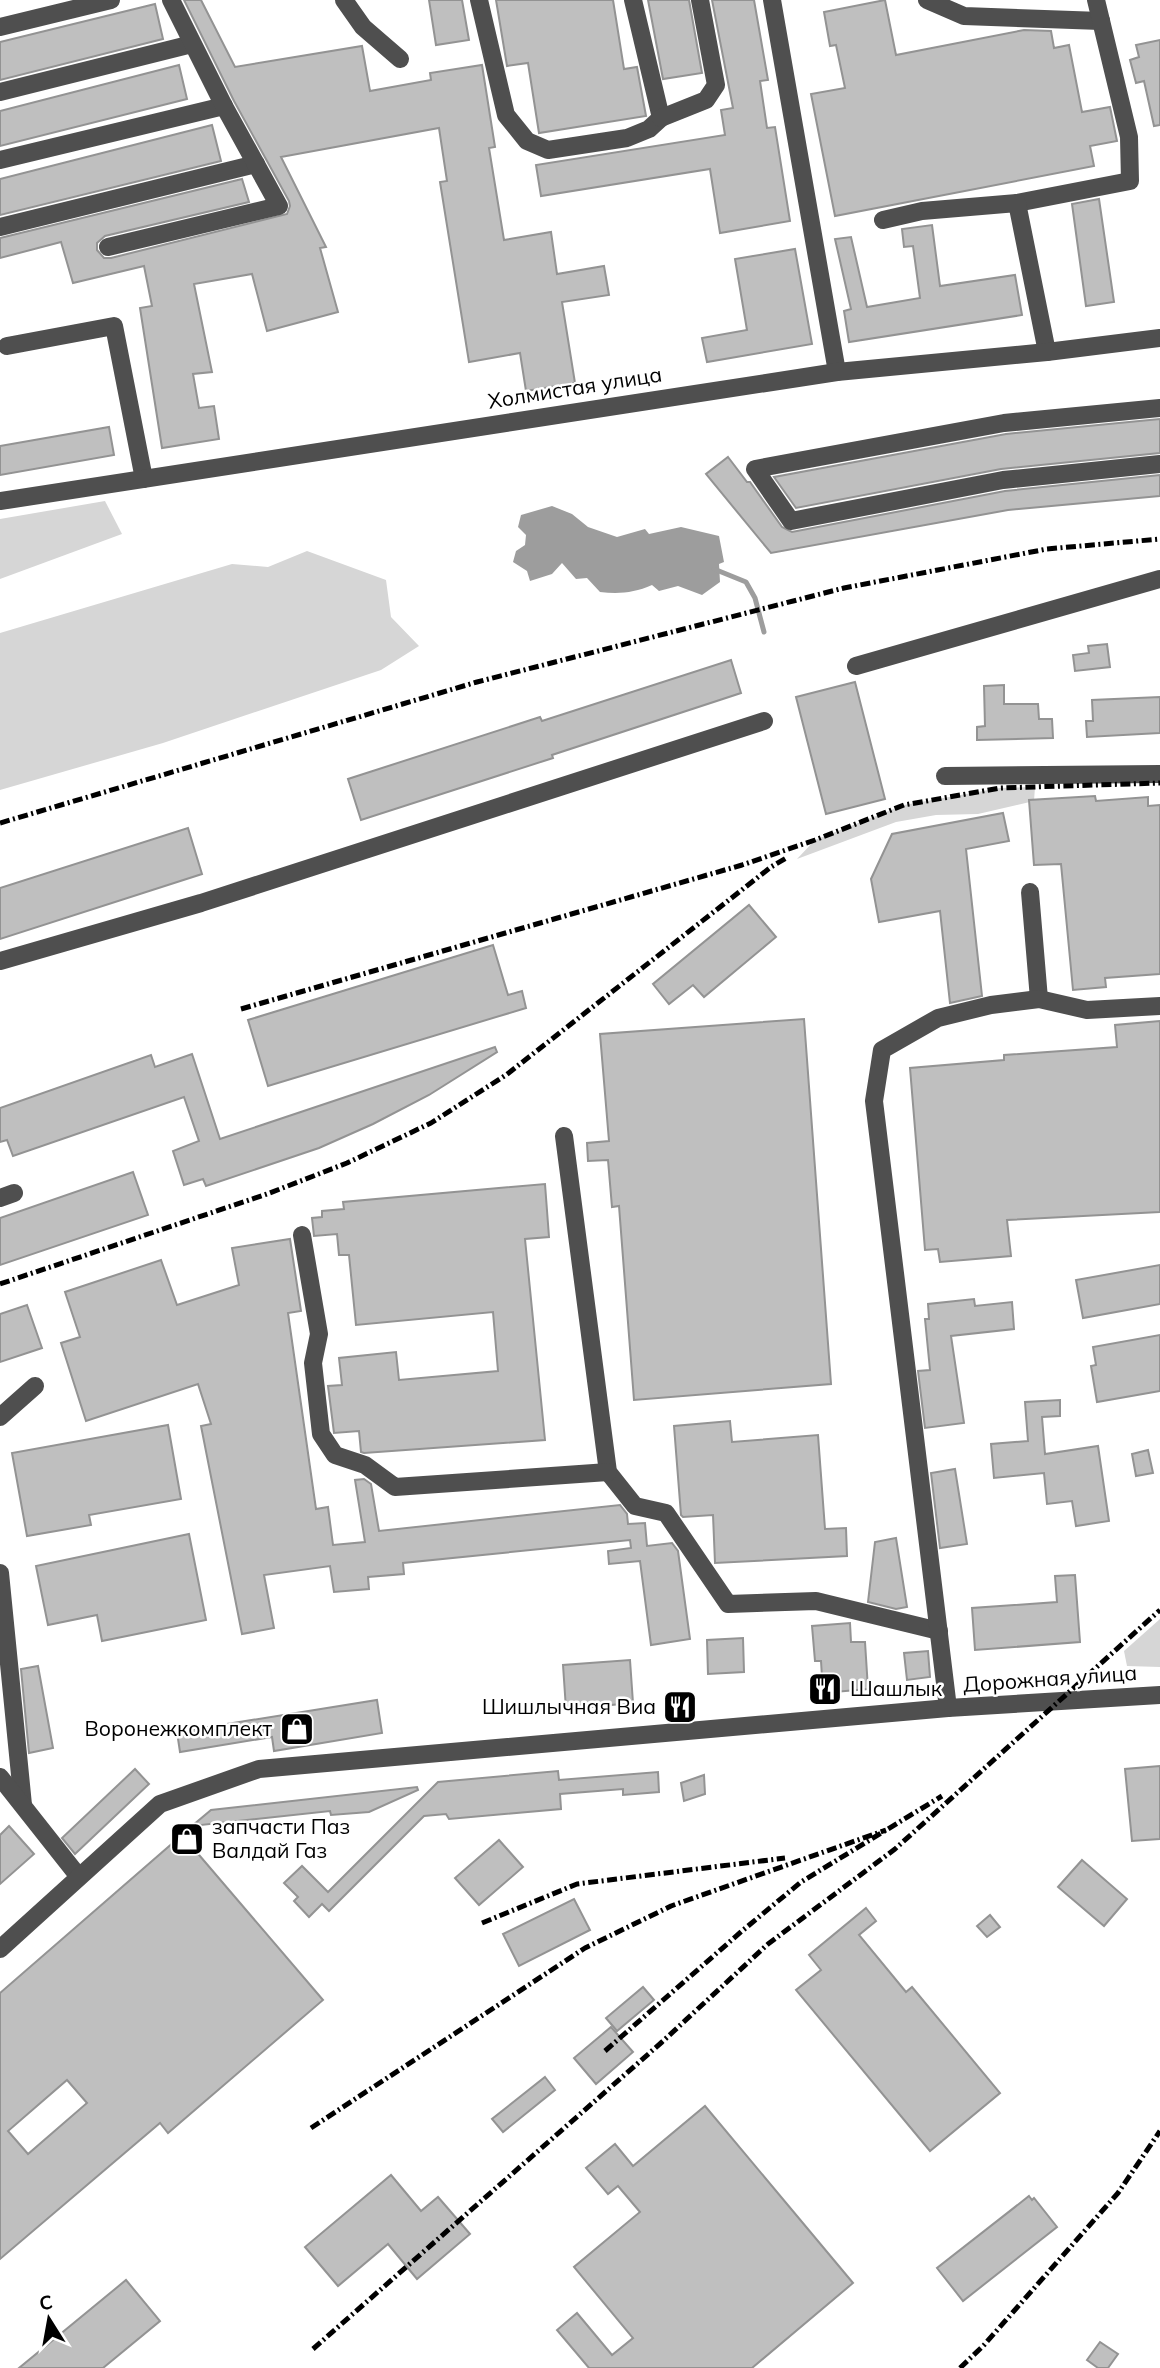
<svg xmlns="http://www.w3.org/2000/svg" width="1160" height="2368" viewBox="0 0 1160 2368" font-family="Mulish,sans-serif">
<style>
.green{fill:#d6d6d6}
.water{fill:#9d9d9d}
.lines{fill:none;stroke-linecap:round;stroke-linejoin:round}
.stream{stroke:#9d9d9d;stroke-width:5}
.building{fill:#bfbfbf;stroke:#939393;stroke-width:2;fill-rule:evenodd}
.minor{stroke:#4f4f4f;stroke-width:18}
.rail{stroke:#000;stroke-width:5;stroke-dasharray:10 3.5 2 3.5;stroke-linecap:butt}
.labels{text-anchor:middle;stroke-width:5;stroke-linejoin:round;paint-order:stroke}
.street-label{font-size:21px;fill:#000;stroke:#fff}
.poi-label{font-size:21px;fill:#000;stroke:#fff;text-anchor:start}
</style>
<rect width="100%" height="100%" fill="#fff"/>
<g class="green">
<polygon points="105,501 122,534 0,579 0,519"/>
<polygon points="307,551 386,580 391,617 419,646 381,670 163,743 0,790 0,633 232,564 268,567"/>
<polygon points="1035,787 1034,801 978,814 936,815 896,822 797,859 815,840 904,805 1000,788"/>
<polygon points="1160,1619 1160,1667 1127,1666 1124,1651"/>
</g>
<path class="water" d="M552 506 572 514 588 527 617 537 645 529 649 534 681 527 719 536 724 562 719 564 720 582 702 595 678 586 659 591 652 585C634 593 619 594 600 592L587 578 576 579 562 563 552 574 530 581 527 571 513 562 516 551 525 545 526 535 518 527 521 515Z"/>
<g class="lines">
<polyline class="stream" points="714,569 746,582 755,598 764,632"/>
</g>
<g class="building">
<polygon points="184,0 201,0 235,67 362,46 370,91 431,80 430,73 482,65 495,147 489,148 504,240 551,232 557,274 604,266 609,295 562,302 575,383 526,391 520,353 469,362 440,182 447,181 439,128 281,157 326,247 320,248 338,312 267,331 252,274 194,284 212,372 193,374 199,408 214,406 219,439 162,448 140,308 152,306 144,266 73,283 61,242 0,258 0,238 242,179 249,202 105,236 97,243 97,250 104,258 111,258 287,214 290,206 289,201 234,101"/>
<polygon points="429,0 462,0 469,40 436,45"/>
<polygon points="496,0 613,0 624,69 637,67 646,116 539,133 528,63 507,66"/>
<polygon points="648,0 689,0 702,73 663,79"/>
<polygon points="712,0 754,0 768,80 760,81 767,128 775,127 790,221 720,233 710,169 541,196 536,165 725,135 721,110 733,108"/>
<polygon points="885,0 896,55 1024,30 1051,31 1054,48 1069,45 1082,112 1110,107 1117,141 1090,146 1094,166 835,216 811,94 845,88 836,45 830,46 824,12"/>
<polygon points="155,4 163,39 0,80 0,42"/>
<polygon points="1160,40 1160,125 1154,126 1144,81 1136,83 1130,60 1139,57 1136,45"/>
<polygon points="179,65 187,99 0,146 0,111"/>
<polygon points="212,125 221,161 0,215 0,179"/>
<polygon points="1099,199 1114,302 1086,306 1072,204"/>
<polygon points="932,225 940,286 1015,275 1022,315 849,342 844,311 851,309 835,239 851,237 867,307 920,298 913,246 904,247 902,229"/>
<polygon points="795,249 812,344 707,362 702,338 747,330 735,259"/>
<polygon points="1160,419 1160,453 1001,469 796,508 774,477 1006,434"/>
<polygon points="109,427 114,455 0,475 0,446"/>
<polygon points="728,457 747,482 750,482 782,527 792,532 1005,491 1160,475 1160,496 1008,510 771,553 706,474"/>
<polygon points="1107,644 1110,667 1075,671 1073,655 1089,653 1088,646"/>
<polygon points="731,660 741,693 552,755 553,758 361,820 348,779 540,717 542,721"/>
<polygon points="855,682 885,799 826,814 796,697"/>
<polygon points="1004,685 1004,704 1038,704 1039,719 1052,719 1053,738 977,740 977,727 985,726 984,686"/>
<polygon points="1160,697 1160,733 1087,737 1086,721 1093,721 1092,700"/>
<polygon points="1095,796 1096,801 1148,797 1148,806 1160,805 1160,974 1105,978 1106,987 1073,990 1061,864 1034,865 1029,800"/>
<polygon points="1003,813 1009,841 966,849 982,996 950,1003 940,911 879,922 871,879 892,834"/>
<polygon points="188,828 202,874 0,939 0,888"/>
<polygon points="749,905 776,937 704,997 693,985 669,1004 653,984"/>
<polygon points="493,945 508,995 522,991 526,1008 268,1086 248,1020"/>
<polygon points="804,1019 831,1384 634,1400 619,1206 612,1207 608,1160 588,1161 587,1143 609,1141 600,1034"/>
<polygon points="1160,1021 1160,1212 1007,1220 1011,1256 940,1262 938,1249 925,1250 910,1068 1004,1060 1004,1055 1117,1047 1115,1025"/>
<polygon points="495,1047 497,1052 429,1095 373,1124 319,1148 206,1186 203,1179 184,1185 173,1151 199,1141 184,1097 13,1156 7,1140 0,1142 0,1108 151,1055 155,1067 192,1054 220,1139"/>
<polygon points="133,1172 148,1215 0,1265 0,1218"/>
<polygon points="545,1184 549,1237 525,1239 545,1440 364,1453 361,1452 359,1431 334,1433 328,1386 342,1385 339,1358 396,1352 399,1380 498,1371 493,1312 356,1325 349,1255 339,1255 337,1234 314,1236 312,1218 322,1217 322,1211 344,1209 343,1202"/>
<polygon points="290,1239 301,1311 288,1313 316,1509 328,1507 333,1545 365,1542 355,1480 364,1479 371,1484 379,1531 620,1505 627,1514 628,1524 645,1523 647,1546 672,1543 678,1551 690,1639 651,1645 640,1561 609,1564 608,1551 631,1548 630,1540 403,1563 404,1574 368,1577 369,1589 334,1592 330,1566 264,1575 274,1628 242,1634 201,1426 211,1424 198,1384 86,1421 61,1343 80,1337 65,1292 161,1260 177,1305 239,1285 232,1248"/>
<polygon points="1160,1265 1160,1304 1083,1318 1076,1280"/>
<polygon points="974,1299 975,1306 1012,1302 1014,1329 951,1336 964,1423 925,1428 918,1371 930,1370 925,1319 929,1319 928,1304"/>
<polygon points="27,1305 42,1348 0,1362 0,1314"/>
<polygon points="1160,1335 1160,1391 1097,1402 1091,1366 1096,1365 1093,1347"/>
<polygon points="1060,1400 1060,1416 1042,1417 1045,1454 1098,1446 1109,1521 1076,1526 1072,1501 1047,1504 1044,1473 994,1478 991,1444 1028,1441 1025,1402"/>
<polygon points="730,1421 732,1442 818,1435 825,1529 846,1528 847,1556 715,1563 713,1515 683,1517 681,1515 674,1426"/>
<polygon points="168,1425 181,1499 89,1515 91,1525 27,1536 12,1453"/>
<polygon points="1148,1450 1153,1473 1136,1476 1132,1454"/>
<polygon points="955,1469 967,1544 940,1548 931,1473"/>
<polygon points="189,1534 206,1620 102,1641 97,1615 48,1625 36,1566"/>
<polygon points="896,1538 907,1607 896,1609 868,1602 875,1542"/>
<polygon points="1075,1575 1080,1642 975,1650 972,1608 1057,1602 1055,1576"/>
<polygon points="850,1623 851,1642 865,1642 868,1689 823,1693 821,1661 815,1661 812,1626"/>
<polygon points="743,1638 744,1672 708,1674 707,1640"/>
<polygon points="928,1651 930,1677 907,1680 904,1653"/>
<polygon points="630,1660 633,1703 566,1709 563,1665"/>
<polygon points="38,1666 53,1748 29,1753 21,1669"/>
<polygon points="377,1700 382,1733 274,1751 272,1737 180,1752 177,1732"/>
<polygon points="1160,1766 1160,1839 1132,1841 1125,1769"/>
<polygon points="135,1769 149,1784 75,1854 62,1838"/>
<polygon points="558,1771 559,1780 658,1772 659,1792 623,1795 623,1789 560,1794 561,1809 449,1819 446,1814 424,1816 329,1911 322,1904 309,1917 294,1901 298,1897 284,1883 302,1866 328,1892 438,1782"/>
<polygon points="704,1775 705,1794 684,1801 681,1783"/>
<polygon points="417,1787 418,1790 369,1812 331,1815 330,1811 192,1826 211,1810"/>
<polygon points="9,1826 34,1854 0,1884 0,1835"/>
<path d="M182 1835 323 2000 168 2133 160 2123 0 2259V1993ZM67 2080 87 2103 28 2154 8 2131Z"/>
<polygon points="499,1840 523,1867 479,1905 455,1878"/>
<polygon points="1082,1860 1127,1899 1104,1926 1058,1887"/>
<polygon points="574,1899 590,1930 519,1966 503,1934"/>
<polygon points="866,1908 876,1921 859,1935 906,1992 912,1987 1000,2093 930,2151 796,1990 821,1970 809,1955"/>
<polygon points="990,1915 1000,1927 987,1937 977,1926"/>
<polygon points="643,1987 654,2000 617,2031 606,2018"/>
<polygon points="611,2027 633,2052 596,2084 574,2058"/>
<polygon points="545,2077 555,2090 503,2132 492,2119"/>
<polygon points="705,2106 853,2283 752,2368 589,2368 557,2330 577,2313 612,2355 633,2338 574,2267 640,2212 618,2186 608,2194 586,2168 615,2144 633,2166"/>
<polygon points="391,2175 421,2211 438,2197 470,2234 417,2279 388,2244 338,2286 305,2247"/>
<polygon points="1029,2196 1032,2200 1034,2198 1057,2227 963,2301 937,2268"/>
<polygon points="126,2280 160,2321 103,2368 19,2368"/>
<polygon points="1100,2342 1118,2354 1108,2368 1098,2368 1087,2360"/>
</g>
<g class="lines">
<g class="minor">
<polyline points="344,0 363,27 400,59"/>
<polyline points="479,0 506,115 527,141 548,150 627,138 649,129 661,118 633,0"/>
<polyline points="772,0 837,372"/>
<polyline points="927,0 964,16 1101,21"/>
<polyline points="0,27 111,0"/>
<polyline points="0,92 192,44"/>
<polyline points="661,118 706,100 716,85 700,0"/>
<polyline points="0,160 224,106"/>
<polyline points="1017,203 1130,181 1129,137 1096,0"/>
<polyline points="883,220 922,211 1017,203 1047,352"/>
<polyline points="0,227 256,164"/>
<polyline points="108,247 279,206 224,106 171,0"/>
<polyline points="7,346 114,326 144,479"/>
<polyline points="1160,408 1004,423 755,469 791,521 1003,480 1160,464"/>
<polyline points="0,501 837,372 1047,352 1160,338"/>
<polyline points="856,666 1160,579"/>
<polyline points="945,776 1160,774"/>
<polyline points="1030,892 1039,999"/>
<polyline points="0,961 201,903 764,721"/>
<polyline points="564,1136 608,1472 635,1506 666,1513 728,1604 816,1601 939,1631"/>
<polyline points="0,1198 14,1193"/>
<polyline points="302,1235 319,1334 313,1363 321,1434 335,1455 365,1465 395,1487 608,1472"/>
<polyline points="0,1417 35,1386"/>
<polyline points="0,1573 23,1805"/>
<polyline points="948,1708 874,1101 882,1050 938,1018 991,1005 1039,999 1087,1010 1160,1006"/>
<polyline points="0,1777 79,1877"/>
<polyline points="0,1949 160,1804 259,1769 948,1708 1160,1695"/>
</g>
<g class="rail">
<polyline points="0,823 477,682 844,588 1047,549 1160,539"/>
<polyline points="241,1009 742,865 815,840 904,805 1000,788 1160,783"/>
<polyline points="0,1284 267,1194 347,1163 431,1123 506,1075 771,867 788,857"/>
<polyline points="482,1923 577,1884 785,1858"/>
<polyline points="605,2051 742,1931 801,1882 942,1796"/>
<polyline points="311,2128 585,1948 671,1906 886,1830"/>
<polyline points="313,2349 662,2042 768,1944 895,1849 1160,1610"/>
<polyline points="960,2368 984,2345 1118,2193 1160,2131"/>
</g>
</g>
<defs>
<g id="restaurant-square" transform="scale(1.75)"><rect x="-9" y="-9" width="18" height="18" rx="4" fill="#000" stroke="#fff"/><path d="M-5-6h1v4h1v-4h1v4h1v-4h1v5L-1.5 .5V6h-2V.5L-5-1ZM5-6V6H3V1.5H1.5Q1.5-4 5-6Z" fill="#fff"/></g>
<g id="shop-square" transform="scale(1.75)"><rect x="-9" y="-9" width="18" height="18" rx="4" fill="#000" stroke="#fff"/><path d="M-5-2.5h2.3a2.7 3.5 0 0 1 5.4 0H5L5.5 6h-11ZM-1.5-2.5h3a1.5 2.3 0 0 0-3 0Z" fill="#fff"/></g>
</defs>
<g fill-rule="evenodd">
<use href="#restaurant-square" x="825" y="1689"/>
<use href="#restaurant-square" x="680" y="1707"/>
<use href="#shop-square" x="297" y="1729"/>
<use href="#shop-square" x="187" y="1839"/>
</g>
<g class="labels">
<g class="street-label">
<text transform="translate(575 388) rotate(-9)" y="7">Холмистая улица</text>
<text transform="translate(1050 1679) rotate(-4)" y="7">Дорожная улица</text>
</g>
<g class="poi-label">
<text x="850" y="1696">Шашлык</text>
<text x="656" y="1714" text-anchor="end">Шишлычная Виа</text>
<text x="272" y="1736" text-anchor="end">Воронежкомплект</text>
<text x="212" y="1834">запчасти Паз<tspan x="212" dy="24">Валдай Газ</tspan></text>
</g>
</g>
<g transform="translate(49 2319) rotate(349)" stroke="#ffffff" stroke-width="5" paint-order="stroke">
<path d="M0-5L12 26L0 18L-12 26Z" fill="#000000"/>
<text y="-10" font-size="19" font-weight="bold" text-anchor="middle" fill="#000000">С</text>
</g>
</svg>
